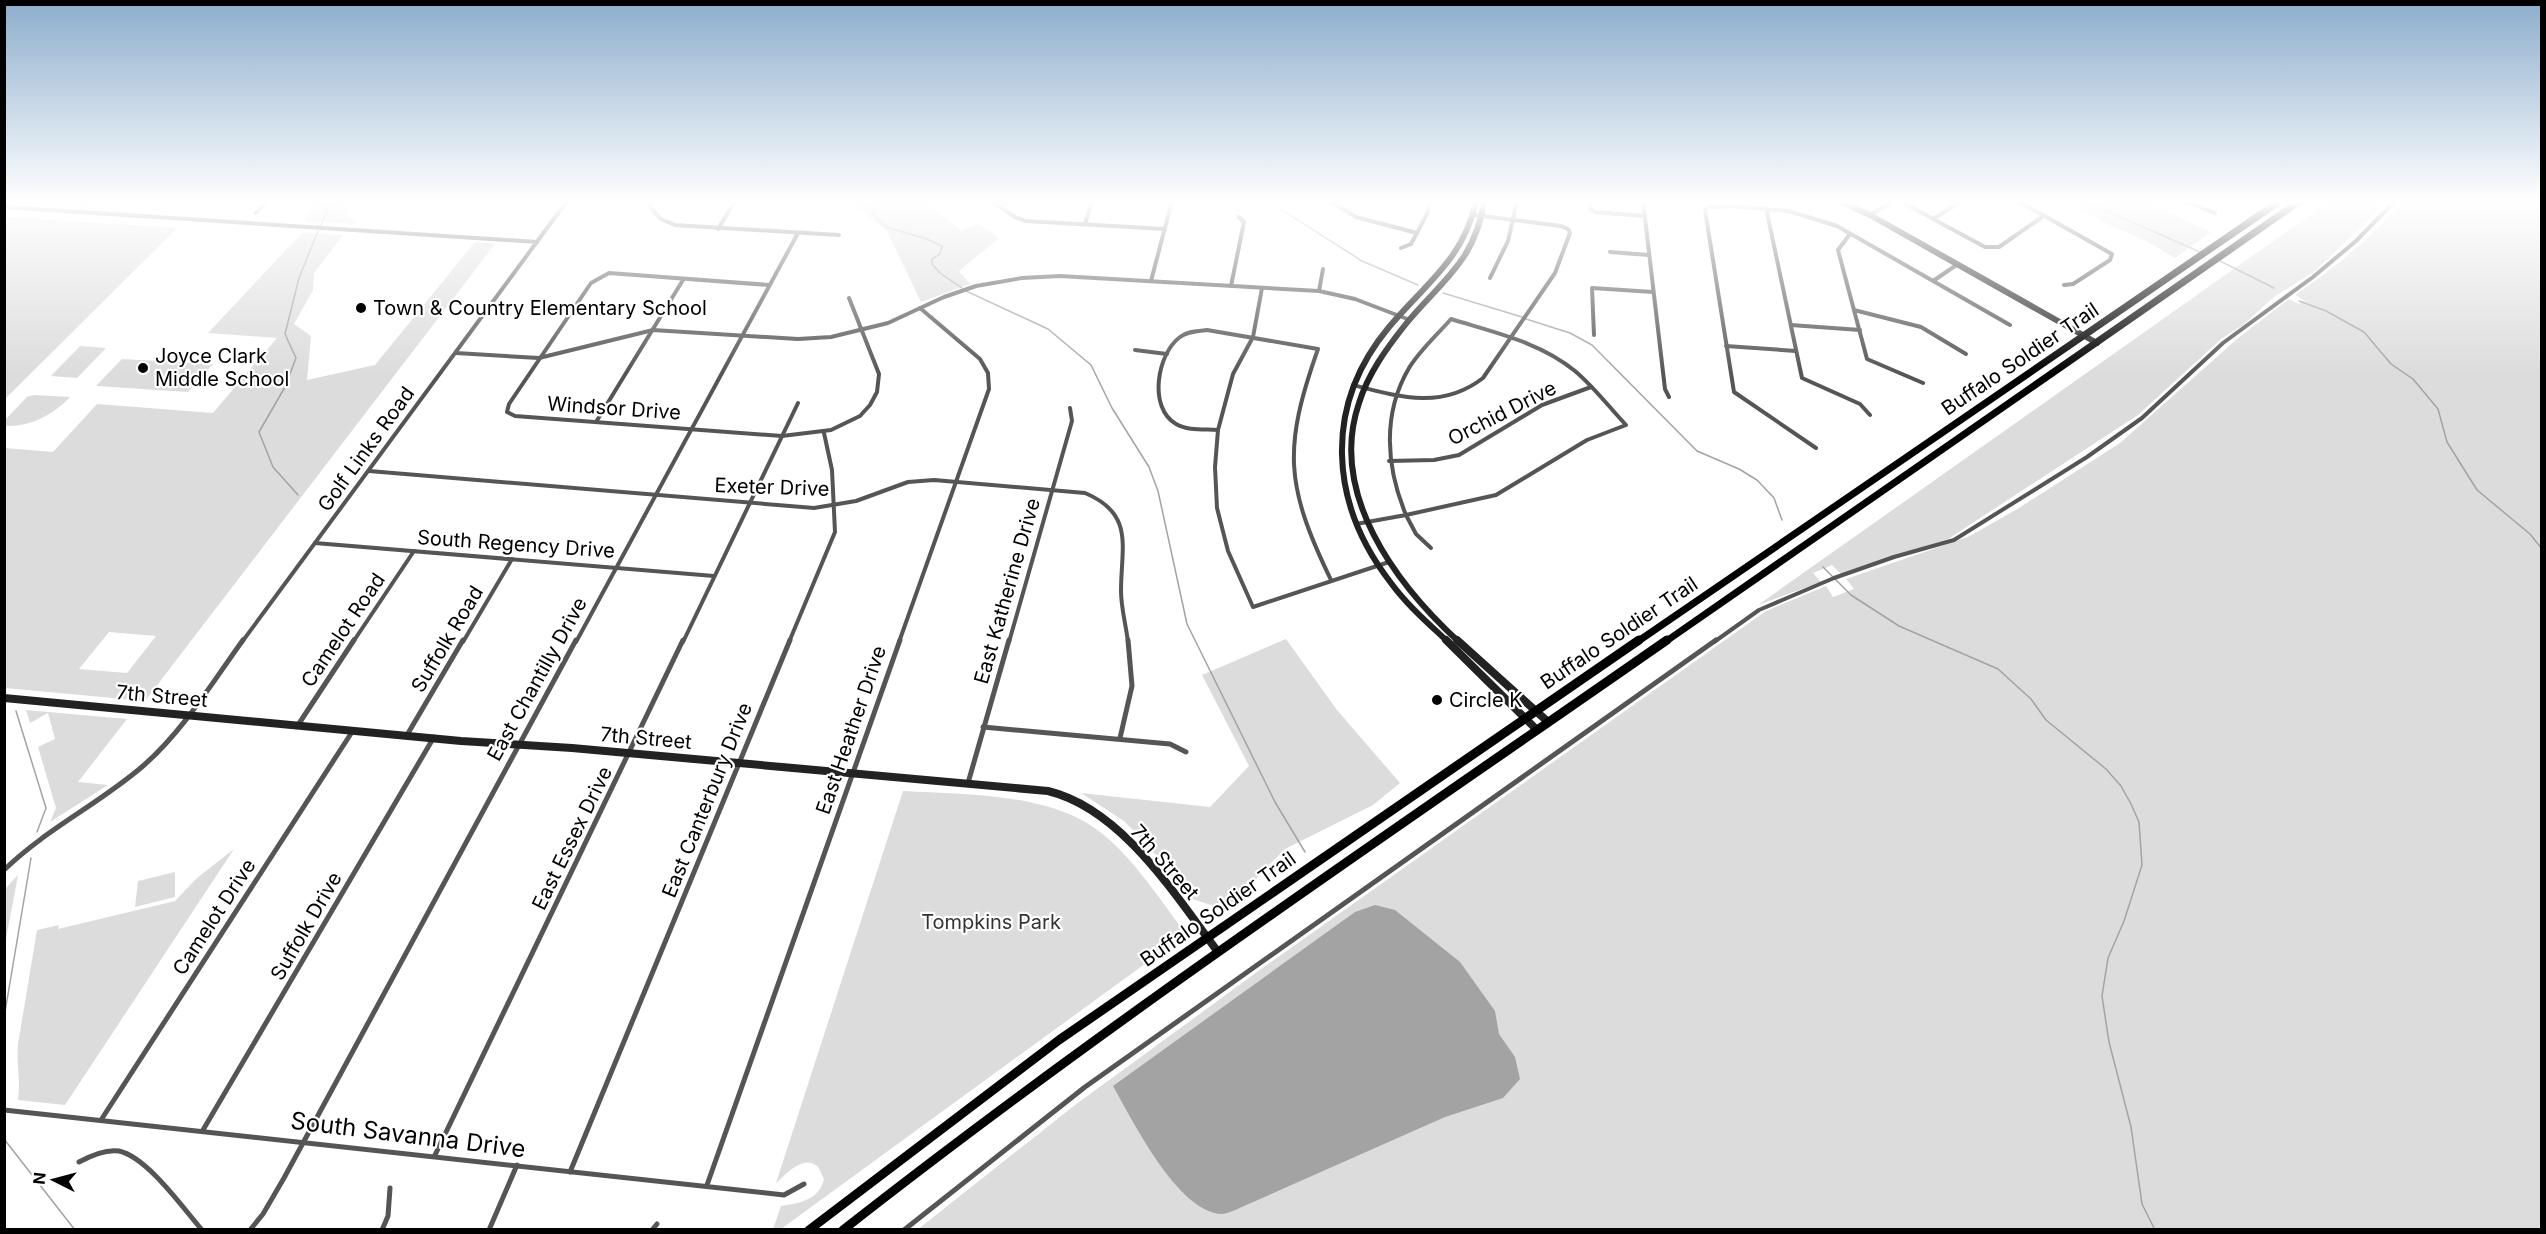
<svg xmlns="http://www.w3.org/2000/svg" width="2546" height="1234" viewBox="0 0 2546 1234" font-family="Inter,sans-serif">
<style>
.green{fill:#dcdcdc;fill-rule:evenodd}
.water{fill:#a3a3a3}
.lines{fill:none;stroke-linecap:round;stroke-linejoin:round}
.stream{stroke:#a3a3a3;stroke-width:1.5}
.street-far1{stroke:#555;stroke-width:4}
.street{stroke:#555;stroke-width:5}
.secondary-far1{stroke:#222;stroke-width:6}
.secondary{stroke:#222;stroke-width:8}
.primary-far1{stroke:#000;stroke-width:7}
.primary{stroke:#000;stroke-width:9}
.poi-dot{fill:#000;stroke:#fff;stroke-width:2}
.labels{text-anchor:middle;stroke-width:4.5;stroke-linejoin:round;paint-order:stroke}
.poi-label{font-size:20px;fill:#000;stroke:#fff;text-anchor:start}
.street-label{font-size:20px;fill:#000;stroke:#fff}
.park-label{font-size:20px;fill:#333;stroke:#fff}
.near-street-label{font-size:24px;fill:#000;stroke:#fff}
</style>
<rect width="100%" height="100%" fill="#fff"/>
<g class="green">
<polygon points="5,201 98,201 91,208 5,203"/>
<polygon points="315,201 354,201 346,214 358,224 304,221"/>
<polygon points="849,201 921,201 962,231 978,224 999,238 959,271 970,284 921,302 887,231"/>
<polygon points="2067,201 2145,201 2211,232 2175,258 2150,243 2097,219"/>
<polygon points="2330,201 2388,201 2315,271 2274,297 2243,325 2221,339 2138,415 1948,539 1841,574 1832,565 1813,573 1821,582 1758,605"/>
<path d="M2404 201H2541V1229L917 1230 1075 1105 1257 972 1766 611 1826 586 1833 597 1854 589 1846 579 1968 537 2019 508 2120 443 2237 339 2289 299 2299 304 2304 300 2295 295C2339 265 2368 240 2404 201Z"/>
<polygon points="5,217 177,228 5,399 4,217"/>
<path d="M302 233 343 235 314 273 313 290 294 324 311 336 307 380 375 365 475 242 495 244 145 701 5 688V448L53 452 97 404 213 413 277 338 208 333ZM109 632 156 636 127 673 79 669Z"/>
<polygon points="80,346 106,348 77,378 51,376"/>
<polygon points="122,359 213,364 188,392 96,386"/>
<path d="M34 395 70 397C53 415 30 427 5 426V420L27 397Z"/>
<polygon points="1286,639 1337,710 1400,783 1373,805 1285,849 1259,875 1249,891 1236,901 1225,905 1214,906 1189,898 1147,844 1124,821 1081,793 1210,807 1249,766 1202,675"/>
<polygon points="26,710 127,719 78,782 108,785 50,822 56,808 38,747 55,739 48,713 30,723"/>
<path d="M903 791C967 795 1054 792 1105 836 1137 863 1161 901 1186 934L781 1229H773L781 1206C800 1203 819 1200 824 1179 822 1175 820 1169 817 1166 802 1154 785 1176 776 1183Z"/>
<path d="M234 849 65 1105 18 1100C21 1081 16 1063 18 1044L37 930 59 925 58 929 175 901 197 878Z"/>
<polygon points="175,872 175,897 135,907 138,881"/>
<polygon points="18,875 5,944 5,889"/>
</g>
<path class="water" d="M1375 905 1395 910 1460 962 1495 1011 1499 1034 1515 1057 1520 1079 1503 1098 1445 1117 1251 1203C1243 1206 1229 1214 1221 1214 1177 1211 1133 1121 1113 1086L1355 912Z"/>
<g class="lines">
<g class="stream">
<polyline points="859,201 886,227 927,239 942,246 940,254 932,259 932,264 940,273 962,288"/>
<polyline points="1268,201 1362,261 1418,285"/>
<polyline points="2084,201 2200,252"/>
<polyline points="321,225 331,201"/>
<polyline points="2218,260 2274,288"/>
<polyline points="966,291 1048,329 1091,365 1112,408 1149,467 1158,491 1187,624 1275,802 1305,852"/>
<polyline points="1443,293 1522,317"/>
<polyline points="2299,301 2326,311 2364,332 2391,364 2413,379 2438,409 2447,442 2477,490 2530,534 2542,549"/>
<polyline points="1526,319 1570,333 1592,345 1697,451 1739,469 1757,480 1774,498 1782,520"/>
<polyline points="298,495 273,467 259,432 285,387 296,358 285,334 299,278 318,231"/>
<polyline points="1823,567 1851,595 1899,626 1998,669 2031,699 2046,720 2106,769 2121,786 2131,804 2139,822 2142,865 2124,921 2108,958 2102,996 2109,1042 2131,1127 2142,1204 2155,1230"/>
<polyline points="16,711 46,808 37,832"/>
<polyline points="4,1018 31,858"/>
<polyline points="4,1139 75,1230"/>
</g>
<g class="street-far1">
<polyline points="652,201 650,207 661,219 675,225 839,235"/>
<polyline points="991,201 1015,217 1026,221 1165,229"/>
<polyline points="1330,201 1356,217 1417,233"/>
<polyline points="1589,201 1590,208 1595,212 1645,216"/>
<polyline points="1643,201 1665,389 1669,397"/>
<polyline points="1900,201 1985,247 1999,247 2042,217"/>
<polyline points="2018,201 2112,254 2110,260 2073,284 2064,285"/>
<polyline points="2184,201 2215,213"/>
<polyline points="4,207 537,242"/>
<polyline points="1000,207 1010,201"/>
<polyline points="1766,208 1802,378 1860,404 1870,415"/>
<polyline points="256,213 267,201"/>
<polyline points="1870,215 1893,201"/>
<polyline points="1933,219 1962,201"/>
<polyline points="1085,224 1092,201"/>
<polyline points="718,229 735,201"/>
<polyline points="1850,234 1838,250 1867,359 1923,383"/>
<polyline points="1401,248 1411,244 1427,214 1430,201"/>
<polyline points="1610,252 1649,255"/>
<polyline points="1490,278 1508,241 1517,201"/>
<polyline points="1151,281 1172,201"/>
<polyline points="1933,281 1958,264"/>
<polyline points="769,285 609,273 591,283 509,404 507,412 515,416 782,436 831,430 860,416 870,405 877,392 879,374 849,298"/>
<polyline points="1231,286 1244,222 1239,217"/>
<polyline points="1262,288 1253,337 1233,374 1218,430 1215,467 1217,508 1228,551 1253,607 1389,562"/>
<polyline points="1319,291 1323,269"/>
<polyline points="1854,310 1921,327 1966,354"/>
<path d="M1451 319C1493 332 1540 342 1575 371 1594 387 1609 407 1626 425L1587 440 1496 495 1406 515C1386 467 1382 414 1409 368 1420 350 1437 335 1451 319Z"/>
<polyline points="1791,325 1860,330"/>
<polyline points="1594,335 1592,288 1653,292"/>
<polyline points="1726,346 1796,351"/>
<polyline points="1135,350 1167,354"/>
<polyline points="456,353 539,358 653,330 798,339 831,337 888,323 944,297 976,286 1022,278 1060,276 1319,291 1355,299 1410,320"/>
<path d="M1353 385C1399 397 1442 410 1483 378L1555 273 1570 233 1568 229 1561 226 1475 215"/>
<polyline points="596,422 683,280"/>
<path d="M1218 430C1204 429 1188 431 1176 424 1148 408 1157 354 1180 337 1188 331 1198 331 1207 330L1318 349C1283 448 1285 485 1331 580"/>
<polyline points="1816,448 1734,392 1705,210 1708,207 1733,206 1789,211 1837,226 2010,325"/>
<polyline points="1389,461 1434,460 1459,455 1542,405 1591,387"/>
<path d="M369 471 814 508 856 501 908 482 934 480 1085 493C1135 514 1121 547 1121 591 1121 608 1126 625 1128 642"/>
<polyline points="1406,515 1416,534 1431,548"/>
<polyline points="1356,524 1406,515"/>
<polyline points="315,543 714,576"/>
<polyline points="242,642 567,201"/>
<polyline points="353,642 414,551"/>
<polyline points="463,642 512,559"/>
<polyline points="576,642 798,233"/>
<polyline points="683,642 798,403"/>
<polyline points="789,642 835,532 832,470 824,433"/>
<polyline points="899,642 989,389 988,373 980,359 920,308"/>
<polyline points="1009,642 1072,421 1070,408"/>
<polyline points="1714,642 1759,610 1834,578 1894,557 1954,540 2087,457 2142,418 2223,343 2313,277 2356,241 2395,201"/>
</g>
<g class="street">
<polyline points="298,725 354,640"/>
<polyline points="983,727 1170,744 1186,752"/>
<polyline points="407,735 463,640"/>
<polyline points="1120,738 1132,686 1128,640"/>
<polyline points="968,783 1009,640"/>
<path d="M4 870C46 829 99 804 143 766 183 731 212 683 243 640"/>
<polyline points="4,1110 784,1195 804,1184"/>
<polyline points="101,1120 352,732"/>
<polyline points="203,1130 434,737"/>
<polyline points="435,1155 683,640"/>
<path d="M79 1162C90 1156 105 1149 119 1151 147 1157 183 1208 202 1230"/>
<polyline points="570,1172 790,640"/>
<polyline points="707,1185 900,640"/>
<polyline points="250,1230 263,1214 284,1178 576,640"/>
<polyline points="382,1230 388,1216 390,1188"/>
<polyline points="489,1230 517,1165"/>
<polyline points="652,1230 657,1224"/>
<polyline points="904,1230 1085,1087 1716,640"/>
</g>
<g class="secondary-far1">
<polyline points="1839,201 1870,215 2097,343"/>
<path d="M1448 642C1428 623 1407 605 1391 583 1329 503 1323 406 1389 327 1425 284 1464 259 1476 201"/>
<path d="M1459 642C1396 584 1328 494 1359 403 1368 374 1386 349 1405 325 1440 282 1476 261 1484 201"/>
</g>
<g class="secondary">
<polyline points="1446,640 1536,729"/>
<polyline points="1457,640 1547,721"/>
<path d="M4 698 461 741 572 748 1048 791C1122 809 1175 895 1218 952"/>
</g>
<g class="primary-far1">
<polyline points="1637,642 2280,201"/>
<polyline points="1665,642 2300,201"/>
</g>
<g class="primary">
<polyline points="809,1230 1059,1040 1639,640"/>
<path d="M843 1230C1109 1021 1390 833 1667 640"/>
</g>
</g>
<linearGradient id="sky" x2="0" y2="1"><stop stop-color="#8cadcc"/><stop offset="0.54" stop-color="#fff"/><stop offset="1" stop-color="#fff" stop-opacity="0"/></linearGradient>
<rect width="2546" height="374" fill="url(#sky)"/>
<g class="poi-dot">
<circle cx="361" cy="308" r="6"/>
<circle cx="143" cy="368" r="6"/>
<circle cx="1437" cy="700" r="6"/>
</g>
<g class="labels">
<g class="poi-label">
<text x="373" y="315">Town &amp; Country Elementary School</text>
<text x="155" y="363">Joyce Clark<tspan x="155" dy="23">Middle School</tspan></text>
<text x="1449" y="707">Circle K</text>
</g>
<g class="street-label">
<text transform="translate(2020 359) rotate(-34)" y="7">Buffalo Soldier Trail</text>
<text transform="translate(614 408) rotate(4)" y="7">Windsor Drive</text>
<text transform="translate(1502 413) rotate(-27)" y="7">Orchid Drive</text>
<text transform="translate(366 449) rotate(-54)" y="7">Golf Links Road</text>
<text transform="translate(772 487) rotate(2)" y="7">Exeter Drive</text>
<text transform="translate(516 544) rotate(4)" y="7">South Regency Drive</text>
<text transform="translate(1007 591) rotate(-74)" y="7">East Katherine Drive</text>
<text transform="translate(343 630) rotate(-56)" y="7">Camelot Road</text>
<text transform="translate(1619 633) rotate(-34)" y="7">Buffalo Soldier Trail</text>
<text transform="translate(447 639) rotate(-59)" y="7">Suffolk Road</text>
<text transform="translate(537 679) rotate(-61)" y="7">East Chantilly Drive</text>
<text transform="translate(162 696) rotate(5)" y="7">7th Street</text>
<text transform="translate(851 730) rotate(-71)" y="7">East Heather Drive</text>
<text transform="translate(646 738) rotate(5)" y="7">7th Street</text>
<text transform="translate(707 800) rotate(-68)" y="7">East Canterbury Drive</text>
<text transform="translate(572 838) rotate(-64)" y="7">East Essex Drive</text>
<text transform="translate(1165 862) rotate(49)" y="7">7th Street</text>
<text transform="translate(1218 909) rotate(-35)" y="7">Buffalo Soldier Trail</text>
<text transform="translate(214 917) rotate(-57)" y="7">Camelot Drive</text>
<text transform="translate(306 926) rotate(-60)" y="7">Suffolk Drive</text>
</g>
<g class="park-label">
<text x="991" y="929">Tompkins Park</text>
</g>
<g class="near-street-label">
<text transform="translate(408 1135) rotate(7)" y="8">South Savanna Drive</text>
</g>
</g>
<rect width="2546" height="1234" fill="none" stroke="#000000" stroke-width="12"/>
<g transform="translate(54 1180) rotate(276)" stroke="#ffffff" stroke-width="4.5" paint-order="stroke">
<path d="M0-4.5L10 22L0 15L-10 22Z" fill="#000000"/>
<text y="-9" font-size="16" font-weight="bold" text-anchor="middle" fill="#000000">N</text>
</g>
</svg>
